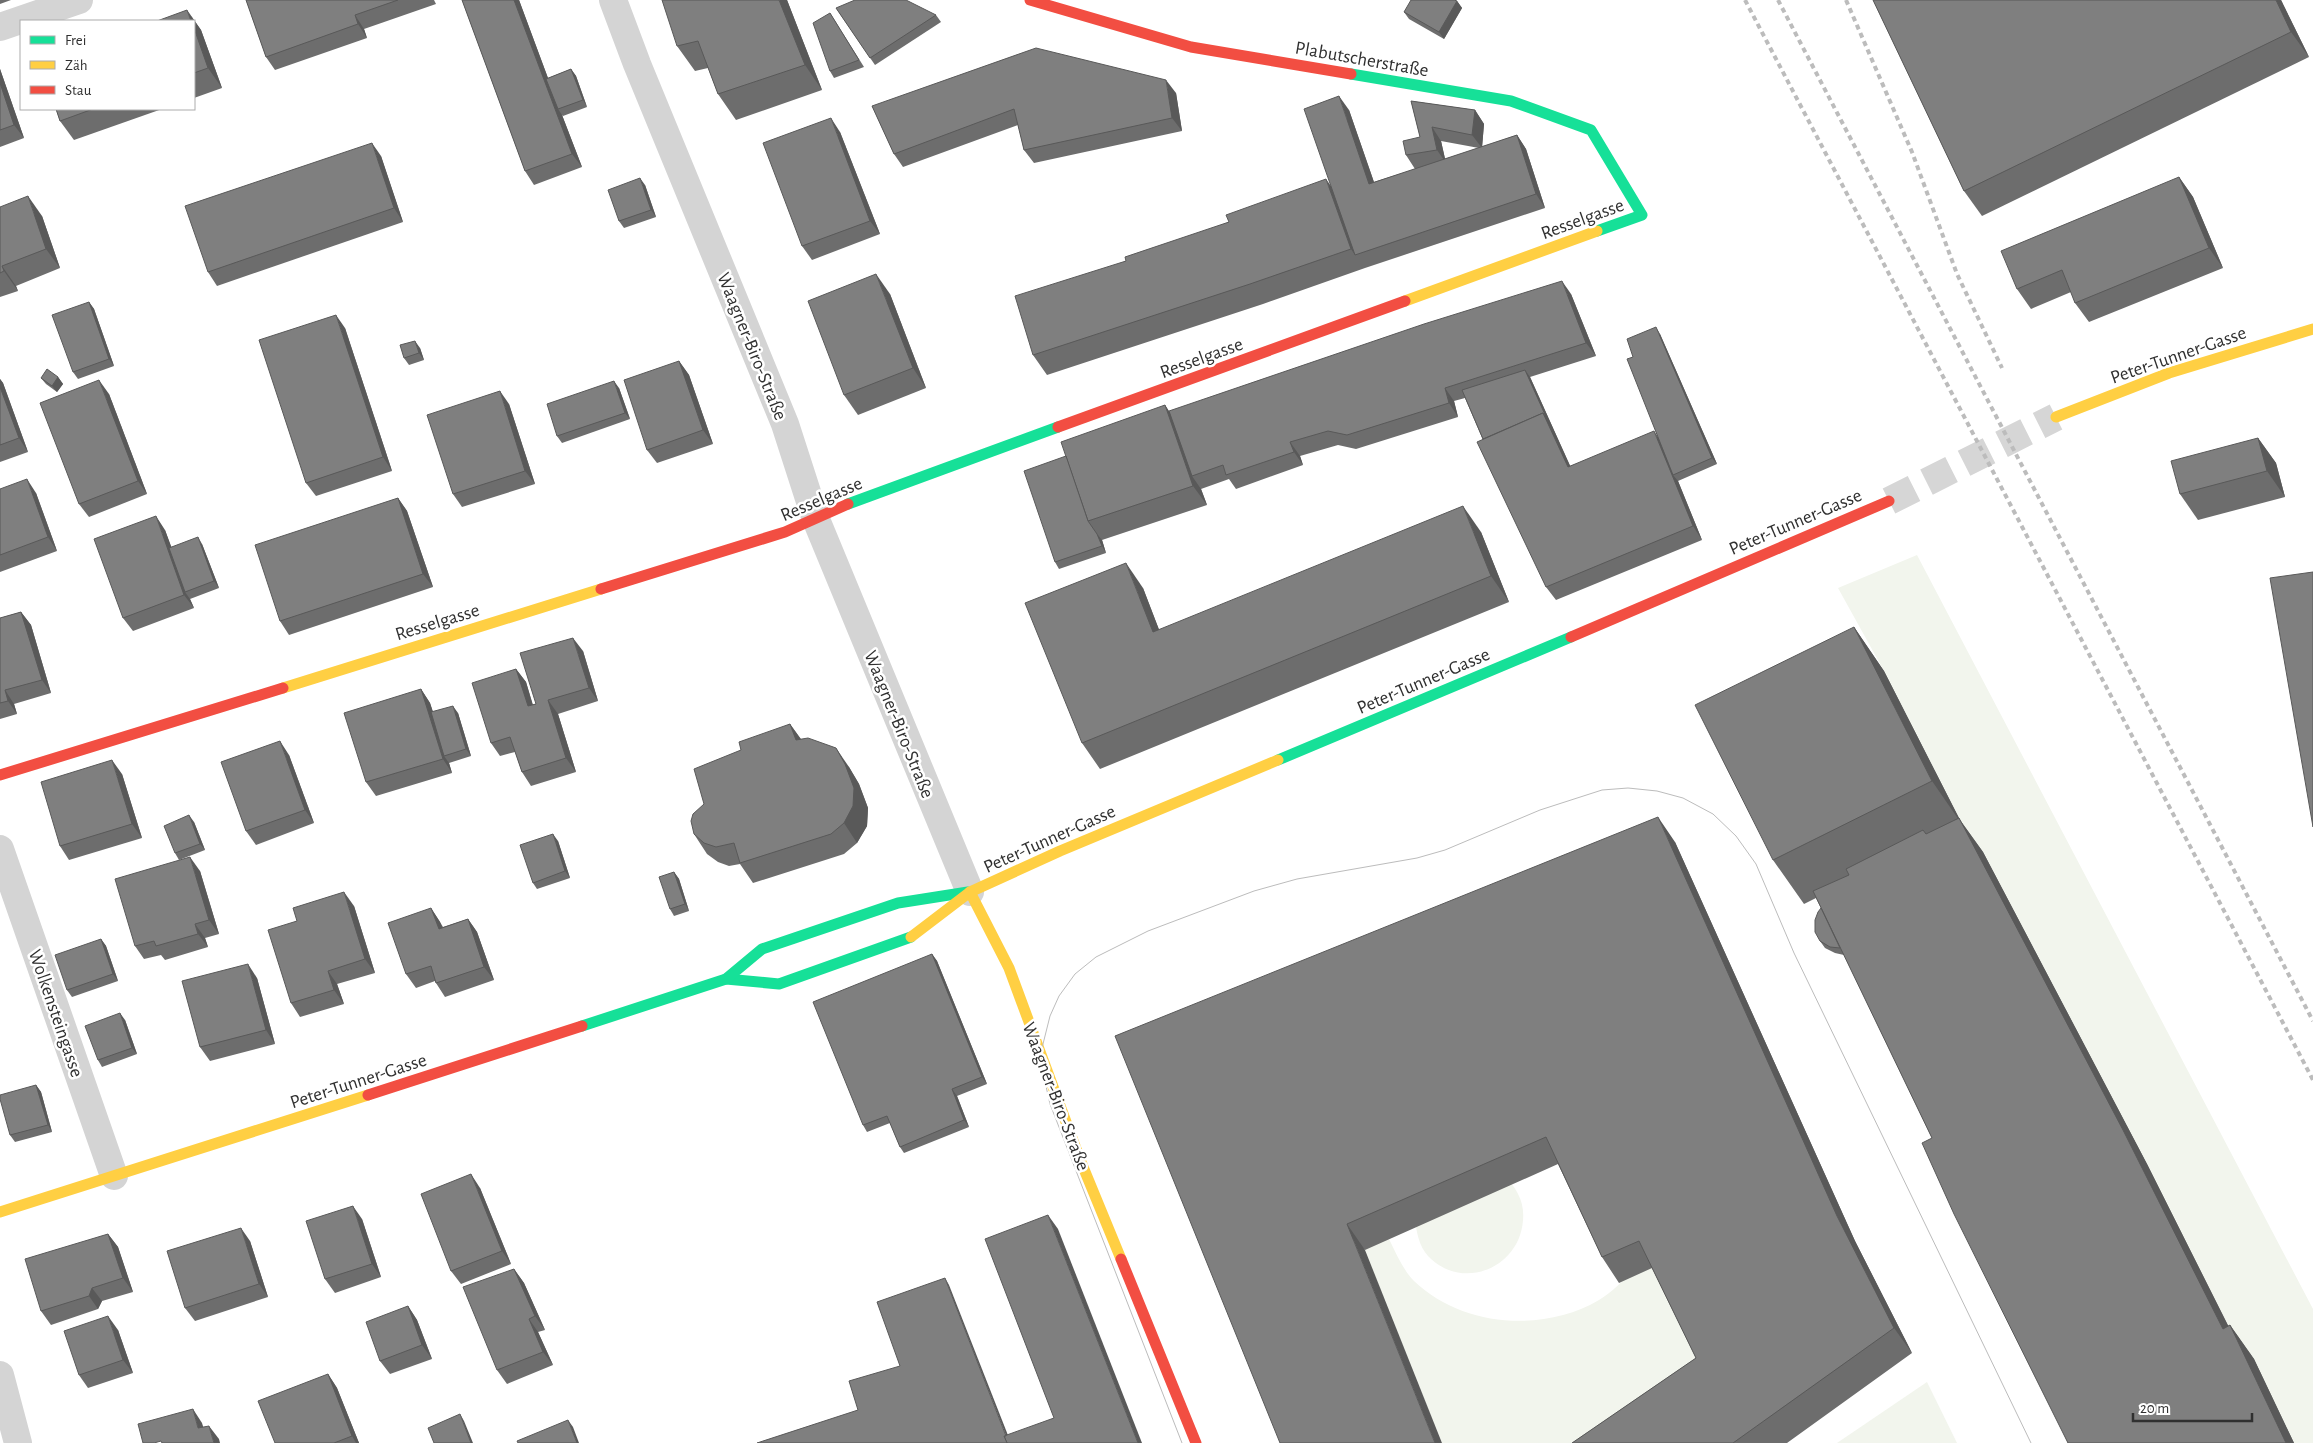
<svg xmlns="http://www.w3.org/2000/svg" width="2313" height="1443" viewBox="0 0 2313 1443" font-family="'Alegreya Sans',sans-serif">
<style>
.green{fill:#f2f5ed;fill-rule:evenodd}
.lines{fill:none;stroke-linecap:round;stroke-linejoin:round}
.secondary-tunnel{stroke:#d6d6d6;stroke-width:28;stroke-dasharray:28 14;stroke-linecap:butt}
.street{stroke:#d4d4d4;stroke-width:28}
.fast{stroke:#16e098;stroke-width:11}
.slow{stroke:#ffcf43;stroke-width:11}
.jam{stroke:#f24e42;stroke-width:11}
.tram{stroke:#bcbcbc;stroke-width:1}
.rail{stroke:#bcbcbc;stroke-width:4;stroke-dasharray:5 4;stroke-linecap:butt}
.wall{fill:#6d6d6d;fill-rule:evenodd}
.shaded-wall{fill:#595959}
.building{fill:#7f7f7f;stroke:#595959}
.labels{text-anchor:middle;stroke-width:5;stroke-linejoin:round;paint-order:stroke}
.street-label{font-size:19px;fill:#303030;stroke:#fff}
</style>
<rect width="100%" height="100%" fill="#fff"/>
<g class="green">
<polygon points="1917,555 2313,1309 2313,1443 2294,1443 2247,1363 2147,1165 1983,852 1962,824 1884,671 1838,588"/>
<path d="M1629 998 1774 1267 1627 1443H1442L1327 1158ZM1655 1111 1649 1253C1634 1268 1618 1289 1599 1300 1543 1333 1462 1327 1414 1281 1403 1270 1396 1253 1389 1239Z"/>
<path d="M1504 1175C1509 1181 1515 1187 1518 1194 1522 1201 1524 1211 1523 1220 1520 1268 1462 1292 1428 1256 1419 1246 1417 1233 1415 1221Z"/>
<polygon points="1927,1382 1957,1443 1837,1443"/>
</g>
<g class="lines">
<polyline class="secondary-tunnel" points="1889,501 2056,417"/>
<g class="street">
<polyline points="613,0 637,64 785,424 815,517 970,892"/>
<polyline points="0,27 79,0"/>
<polyline points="0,849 114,1176"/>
<polyline points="0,1375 18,1443"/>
</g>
<g class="fast">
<polyline points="1351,74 1511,101 1591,130 1642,215 1597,231"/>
<polyline points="848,504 1058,427"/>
<polyline points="1278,760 1571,637"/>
<polyline points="726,979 779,984 911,937"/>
<polyline points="582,1026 726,979 762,949 898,903 968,892"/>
</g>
<g class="slow">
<polyline points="1405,301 1597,231"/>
<polyline points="2056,417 2169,373 2313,329"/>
<polyline points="283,688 601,589"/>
<polyline points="970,892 1009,968 1079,1157 1121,1259"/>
<polyline points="911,937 970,892 1060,851 1278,760"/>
<polyline points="0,1212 368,1095"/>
</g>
<g class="jam">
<polyline points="1030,0 1191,47 1351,74"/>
<polyline points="1058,427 1405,301"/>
<polyline points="601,589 785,532 848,504"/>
<polyline points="1571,637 1889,501"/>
<polyline points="0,775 283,688"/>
<polyline points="368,1095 582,1026"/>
<polyline points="1121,1259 1196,1443"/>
</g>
<polyline class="tram" points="1182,1443 1050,1104 1041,1064 1041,1052 1050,1016 1059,996 1075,974 1096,957 1148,931 1254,891 1297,879 1417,858 1445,850 1540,810 1602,790 1628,788 1657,791 1683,798 1713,814 1736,836 1756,864 1794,953 2031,1443"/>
<g class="rail">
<polyline points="1745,0 2313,1080"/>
<polyline points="1778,0 2313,1021"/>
<polyline points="1846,0 1912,152 1957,274 2002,368"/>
</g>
</g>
<g class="wall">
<polygon points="0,0 11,0 0,4"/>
<polygon points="246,0 434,0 436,4 364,29 367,38 275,70 266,57"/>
<polygon points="462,0 519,0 548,78 571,69 576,76 587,107 563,116 562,115 582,167 534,185 525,171"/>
<polygon points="787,0 822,90 736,120 718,94 708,68 695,71 677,46"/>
<polygon points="1873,0 2281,0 2309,57 1982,216 1964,191"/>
<polygon points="1457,1 1462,8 1444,39 1409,19 1404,12"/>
<polygon points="836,8 936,15 941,22 875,65"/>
<polygon points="187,10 201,30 222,88 194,98 194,21"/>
<polygon points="830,13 864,67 834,78 830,71"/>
<polygon points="0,69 24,138 0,147"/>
<polygon points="1176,93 1182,131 1034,163 1024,150 1018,125 903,167 894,154 872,106"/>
<path d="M1411 101 1475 110 1484 124 1482 147 1517 135 1526 149 1545 208 1365 268 1263 304 1047 375 1033 355 1126 261 1229 222 1331 186 1349 110 1374 182 1415 169 1406 155 1420 137ZM1441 141 1479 148 1445 159Z"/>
<polygon points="56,109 162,109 74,140 60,121"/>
<polygon points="840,132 880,234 812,260 802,246"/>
<polygon points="381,156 403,222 217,286 208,272"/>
<polygon points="2179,177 2193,197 2223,268 2089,322 2075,303 2071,292 2031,309 2017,289"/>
<polygon points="645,185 656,217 624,228 619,221"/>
<polygon points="0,207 42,216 60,268 16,286 18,291 0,297"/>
<polygon points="890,294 926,388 858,415 844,395"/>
<polygon points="1571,294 1596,356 1530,377 1570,466 1658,438 1633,357 1660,334 1717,464 1678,481 1702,540 1556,600 1546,587 1465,398 1454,401 1458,417 1356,449 1338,445 1300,456 1303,465 1236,489 1229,479 1201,489 1207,505 1102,540 1106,553 1059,569 1055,562 1066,456 1165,405 1170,413"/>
<polygon points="89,302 94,309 114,366 78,379 73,372"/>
<polygon points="345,328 392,471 316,496 306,483"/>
<polygon points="420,348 424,360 409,365 404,358"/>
<polygon points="679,361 689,375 713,444 657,463 647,450"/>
<polygon points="58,377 63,384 57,392 46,384 41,378"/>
<polygon points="0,379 3,383 28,452 0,462"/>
<polygon points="619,388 630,419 562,443 557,436"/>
<polygon points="109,394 147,494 89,517 79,504"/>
<polygon points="509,404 535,484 462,507 453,494"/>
<polygon points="2258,438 2276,463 2285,497 2198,520 2180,494"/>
<polygon points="0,489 36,493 57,551 0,572"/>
<polygon points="398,498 407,511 433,587 289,635 280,621"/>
<polygon points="165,530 171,547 202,544 219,588 190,599 194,608 133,631 123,618"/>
<polygon points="1481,532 1509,602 1100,769 1082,743 1143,588 1159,630"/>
<polygon points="21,612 31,625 51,693 14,704 17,714 0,719 0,618"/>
<polygon points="1854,627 1884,671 1960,820 1983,852 2147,1164 2228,1326 2230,1325 2254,1359 2294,1443 2068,1443 1932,1138 1844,955 1835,953 1825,948 1820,941 1821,908 1816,898 1804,904 1773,860"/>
<polygon points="583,651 598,701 558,714 576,772 531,786 522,772 515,752 500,756 491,743 516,669 526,682 533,705 536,704"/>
<polygon points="421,689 430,703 433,712 458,713 471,756 449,763 452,773 376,796 366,782"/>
<polygon points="790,724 801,739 849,767 859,784 868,808 867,826 857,843 844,854 753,883 740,864 729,866 718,862 707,854 694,834 704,804 741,750"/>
<polygon points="289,755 314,823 256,845 246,831"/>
<polygon points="122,774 142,838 69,860 60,846"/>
<polygon points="194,822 205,850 179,860 175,853"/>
<polygon points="558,841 570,878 537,889 533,883"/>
<polygon points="1675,842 1855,1241 1912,1353 1787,1443 1572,1443 1696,1358 1652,1268 1619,1283 1602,1257 1558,1164 1365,1250 1115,1036"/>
<polygon points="200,871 219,934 205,938 208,947 165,960 161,955 144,959 135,946"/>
<polygon points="674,872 679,879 689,911 674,916 670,909"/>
<polygon points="354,906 375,973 337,984 344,1004 300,1017 291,1003"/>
<polygon points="431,908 440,922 443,927 468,919 477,932 494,980 445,997 436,983 435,981 416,988 406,974"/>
<polygon points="101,939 106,946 118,981 72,997 67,990"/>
<polygon points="932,954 937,961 987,1084 957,1096 969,1127 904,1153 900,1147 890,1123 867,1132 863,1125"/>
<polygon points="257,978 275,1044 210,1061 200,1047"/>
<polygon points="125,1020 137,1054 102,1067 98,1060"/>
<polygon points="36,1085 41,1092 52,1132 15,1142 10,1135"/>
<polygon points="480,1188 511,1264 461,1284 451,1271"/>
<polygon points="362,1219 381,1277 335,1293 325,1279"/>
<polygon points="108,1234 118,1247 133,1292 102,1301 98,1309 51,1325 41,1311"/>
<polygon points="250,1241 268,1297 195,1321 185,1308"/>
<polygon points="514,1269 524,1283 545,1330 538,1332 553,1365 507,1384 497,1370"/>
<polygon points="408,1306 417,1320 432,1359 390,1374 380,1361"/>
<polygon points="118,1330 133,1373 88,1388 79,1375"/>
<polygon points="328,1374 337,1388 359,1443 275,1443"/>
</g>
<g class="shaded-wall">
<polygon points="514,0 519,0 559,108 558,109 562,115 582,167 572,154"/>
<polygon points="779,0 787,0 822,90 805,65"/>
<polygon points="2276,0 2281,0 2309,57 2291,32"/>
<polygon points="1457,1 1462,8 1444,39 1439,32"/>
<polygon points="187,10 201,30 222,88 208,68 194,28 194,21 191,21"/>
<polygon points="355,15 364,29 367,38 358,24"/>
<polygon points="0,69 24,138 14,125 0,83"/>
<polygon points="571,69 576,76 587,107 583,100"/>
<polygon points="1166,80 1176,93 1182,131 1172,118"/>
<polygon points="1339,96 1349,110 1379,197 1369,184"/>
<polygon points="1475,110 1484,124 1482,148 1472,135"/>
<polygon points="831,118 840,132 880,234 870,221"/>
<polygon points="1432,127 1441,141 1446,163 1437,150"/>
<polygon points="1517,135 1526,149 1545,208 1536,194"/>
<polygon points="372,143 381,156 403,222 394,208"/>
<polygon points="2179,177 2193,197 2223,268 2209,248"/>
<polygon points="640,178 645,185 656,217 651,210"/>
<polygon points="1326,179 1340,199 1355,255 1351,249"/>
<polygon points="28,196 42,216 60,268 46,249"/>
<polygon points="2,266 16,286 18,291 4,271"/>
<polygon points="876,274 890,294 926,388 913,368"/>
<polygon points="1562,281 1571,294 1596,356 1586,343"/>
<polygon points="89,302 94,309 114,366 109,359"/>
<polygon points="336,315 345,328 392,471 383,457"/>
<polygon points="1656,327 1660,334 1717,464 1712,458"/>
<polygon points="415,341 420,348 424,360 419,353"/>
<polygon points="679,361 689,375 713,444 703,430"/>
<polygon points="1525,370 1530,377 1577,481 1568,467 1543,413"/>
<polygon points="58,377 63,384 57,392 52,386"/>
<polygon points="0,379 3,383 28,452 19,438 0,387"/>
<polygon points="99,380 109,394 147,494 138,481"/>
<polygon points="614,381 619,388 630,419 625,413"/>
<polygon points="1445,388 1454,401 1458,417 1449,403"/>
<polygon points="500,391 509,404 535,484 525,471"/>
<polygon points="1165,405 1178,425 1192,476 1201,489 1207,505 1193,486"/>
<polygon points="1654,431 1663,445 1673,475 1678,481 1702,540 1693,526"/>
<polygon points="2258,438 2276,463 2285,497 2267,471"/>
<polygon points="1290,442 1300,456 1303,465 1294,452"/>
<polygon points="27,479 36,493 57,551 48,537"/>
<polygon points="398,498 407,511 433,587 423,574"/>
<polygon points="1463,506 1481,532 1509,602 1491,576"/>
<polygon points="156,516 165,530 188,591 185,592 190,599 194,608 184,595"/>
<polygon points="1097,534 1102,540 1106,553 1102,546"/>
<polygon points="198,537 202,544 219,588 214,581"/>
<polygon points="1126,563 1143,588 1170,658 1153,632"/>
<polygon points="21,612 31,625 51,693 42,680"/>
<polygon points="1854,627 1884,671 1960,820 1983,852 2147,1164 2247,1363 2223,1329 1961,823 1932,781"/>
<polygon points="573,638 583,651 598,701 589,688"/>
<polygon points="516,669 526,682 537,720 528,706"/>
<polygon points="421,689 430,703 447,755 444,756 449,763 452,773 443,759"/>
<polygon points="5,690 14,704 17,714 8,701"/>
<polygon points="548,700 558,714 576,772 566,758"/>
<polygon points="453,706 458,713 471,756 466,749"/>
<polygon points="790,724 804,744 796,740"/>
<polygon points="280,741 289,755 314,823 305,810"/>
<polygon points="836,748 849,767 859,784 868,808 867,826 857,843 844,823"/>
<polygon points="112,760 122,774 142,838 132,824"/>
<polygon points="189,815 194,822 205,850 200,844"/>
<polygon points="1658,817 1675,842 1855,1241 1912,1353 1894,1328 1837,1216"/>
<polygon points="553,834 558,841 570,878 565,871"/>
<polygon points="190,857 200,871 219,934 209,920"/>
<polygon points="674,872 679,879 689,911 685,904"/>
<polygon points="344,892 354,906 375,973 365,959"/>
<polygon points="431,908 440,922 448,942 439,929"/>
<polygon points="468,919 477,932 494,980 484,967"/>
<polygon points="195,924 205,938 208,947 198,934"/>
<polygon points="101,939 106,946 118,981 113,974"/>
<polygon points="932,954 937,961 987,1084 982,1077"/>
<polygon points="248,964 257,978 275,1044 266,1030"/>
<polygon points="328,971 337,984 344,1004 334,990"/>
<polygon points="120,1013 125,1020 137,1054 132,1048"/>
<polygon points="36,1085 41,1092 52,1132 48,1125"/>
<polygon points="952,1089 957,1096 969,1127 964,1120"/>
<polygon points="471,1174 480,1188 511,1264 502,1251"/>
<polygon points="353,1206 362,1219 381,1277 372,1264"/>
<polygon points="1048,1215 1058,1229 1142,1443 1138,1443"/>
<polygon points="1347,1224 1365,1250 1442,1443 1435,1443"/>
<polygon points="241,1228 250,1241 268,1297 259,1284"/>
<polygon points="108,1234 118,1247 133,1292 123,1278"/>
<polygon points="514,1269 524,1283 545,1330 535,1316"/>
<polygon points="945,1278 949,1285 1011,1443 1009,1443"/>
<polygon points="92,1288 102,1301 98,1309 89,1296"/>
<polygon points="408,1306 417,1320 432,1359 422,1345"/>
<polygon points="108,1316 118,1330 133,1373 123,1360"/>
<polygon points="529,1319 538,1332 553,1365 543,1352"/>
<polygon points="2230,1325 2254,1359 2294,1443 2286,1443"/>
<polygon points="328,1374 337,1388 359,1443 356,1443 352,1436"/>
<polygon points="193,1409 202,1423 208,1442 198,1428"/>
<polygon points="460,1414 464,1421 473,1443 471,1443"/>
<polygon points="568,1420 573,1427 579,1443 577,1443"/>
<polygon points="209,1426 219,1439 220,1443 214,1443"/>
</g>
<g class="building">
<polygon points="246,0 398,0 355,15 358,24 266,57"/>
<polygon points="462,0 514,0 572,154 525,171"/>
<polygon points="662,0 779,0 805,65 718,94 698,41 677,46"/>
<polygon points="855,0 906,0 936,15 870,58 836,8"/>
<polygon points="1411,0 1454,0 1457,1 1439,32 1404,12"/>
<polygon points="1873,0 2276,0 2291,32 1964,191"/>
<polygon points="187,10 191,21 157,21"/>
<polygon points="830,13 859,60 830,71 813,23"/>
<polygon points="194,28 208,68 194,73"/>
<polygon points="1036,48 1166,80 1172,118 1024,150 1014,109 894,154 872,106"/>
<polygon points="571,69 583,100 558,109 546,79"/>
<polygon points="0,83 14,125 0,130"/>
<polygon points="1339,96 1369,184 1517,135 1536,194 1355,255 1304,109"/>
<polygon points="1411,101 1475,110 1472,135 1432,127 1437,150 1406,155 1403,141 1420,137"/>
<polygon points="56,109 93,109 60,121"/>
<polygon points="831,118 870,221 802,246 763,143"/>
<polygon points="372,143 394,208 208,272 185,206"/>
<polygon points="2179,177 2209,248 2075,303 2062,270 2017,289 2001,251"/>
<polygon points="640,178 651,210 619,221 608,190"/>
<polygon points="1326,179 1351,249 1250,284 1033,355 1015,296 1126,261 1125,257 1229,222 1226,215"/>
<polygon points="28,196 46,249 2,266 4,271 0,273 0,207"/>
<polygon points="876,274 913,368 844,395 808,301"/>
<polygon points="1562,281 1586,343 1445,388 1449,403 1347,435 1328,431 1290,442 1294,452 1226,475 1223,465 1192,476 1169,411 1424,324"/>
<polygon points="89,302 109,359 73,372 52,315"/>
<polygon points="336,315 383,457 306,483 259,340"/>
<polygon points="1656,327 1712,458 1673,475 1627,359 1633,357 1627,339"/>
<polygon points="415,341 419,353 404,358 400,345"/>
<polygon points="679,361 703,430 647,450 624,380"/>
<polygon points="47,369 58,377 52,386 41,378"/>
<polygon points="1525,370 1547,419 1543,413 1483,439 1462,390"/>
<polygon points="99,380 138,481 79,504 40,403"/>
<polygon points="614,381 625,413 557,436 547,404"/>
<polygon points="0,387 19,438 0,445"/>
<polygon points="500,391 525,471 453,494 427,415"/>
<polygon points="1165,405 1193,486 1088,521 1061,442"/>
<polygon points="1543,413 1568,467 1654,431 1693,526 1546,587 1477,442"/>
<polygon points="2258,438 2267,471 2180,494 2171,461"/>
<polygon points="1066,456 1088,521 1097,534 1102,546 1055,562 1024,471"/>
<polygon points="27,479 48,537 0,555 0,489"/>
<polygon points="398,498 423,574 280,621 255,545"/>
<polygon points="1463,506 1491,576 1082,743 1025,603 1126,563 1153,632"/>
<polygon points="156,516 184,595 123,618 94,539"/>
<polygon points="198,537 214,581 185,592 169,548"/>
<polygon points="2313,572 2313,827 2270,578"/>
<polygon points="21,612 42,680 5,690 8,701 0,703 0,618"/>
<polygon points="1854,627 1932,781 1773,860 1695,705"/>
<polygon points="573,638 589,688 548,700 566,758 522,772 510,737 491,743 472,683 516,669 528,706 536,704 520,653"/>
<polygon points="421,689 443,759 366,782 344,713"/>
<polygon points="453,706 466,749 444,756 431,712"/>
<polygon points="790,724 796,740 808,738 836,748 845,764 854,788 853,806 844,823 831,834 740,863 734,843 716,847 704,843 694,834 691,821 693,814 704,804 694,769 741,750 739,742"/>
<polygon points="280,741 305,810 246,831 221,762"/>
<polygon points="112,760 132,824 60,846 41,782"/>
<polygon points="189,815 200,844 175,853 164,826"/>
<polygon points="1658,817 1837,1216 1894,1328 1733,1443 1572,1443 1696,1358 1639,1241 1602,1257 1546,1137 1347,1224 1435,1443 1280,1443 1115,1036"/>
<polygon points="1959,818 2123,1130 2223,1329 2230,1325 2286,1443 2068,1443 1954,1214 1922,1143 1932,1138 1813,891 1849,875 1846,869 1923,830 1926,834"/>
<polygon points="553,834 565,871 533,883 520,845"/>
<polygon points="190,857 209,920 195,924 198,934 156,946 154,941 135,946 115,879"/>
<polygon points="674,872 685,904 670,909 659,877"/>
<polygon points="344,892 365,959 328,971 334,990 291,1003 268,930 297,921 293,908"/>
<polygon points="431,908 439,929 468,919 484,967 436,983 431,966 406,974 388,923"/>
<polygon points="1821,908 1840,948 1830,947 1820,941 1815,932 1815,920 1818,912"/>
<polygon points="101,939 113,974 67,990 55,955"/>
<polygon points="932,954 982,1077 952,1089 964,1120 900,1147 887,1116 863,1125 813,1002"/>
<polygon points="248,964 266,1030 200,1047 182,981"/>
<polygon points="120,1013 132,1048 98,1060 85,1026"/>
<polygon points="36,1085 48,1125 10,1135 0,1099 0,1095"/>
<polygon points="471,1174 502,1251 451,1271 421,1194"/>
<polygon points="353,1206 372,1264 325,1279 306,1221"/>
<polygon points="1048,1215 1138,1443 1007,1443 1004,1436 1054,1418 985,1239"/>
<polygon points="241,1228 259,1284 185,1308 167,1251"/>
<polygon points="108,1234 123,1278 92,1288 89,1296 41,1311 25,1259"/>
<polygon points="514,1269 535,1316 529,1319 543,1352 497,1370 463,1287"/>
<polygon points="945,1278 1006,1436 1004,1436 1007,1443 757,1443 858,1410 849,1381 900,1366 877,1302"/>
<polygon points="408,1306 422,1345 380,1361 366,1322"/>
<polygon points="108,1316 123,1360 79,1375 64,1331"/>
<polygon points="328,1374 352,1436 334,1443 275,1443 258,1401"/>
<polygon points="193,1409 198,1428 209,1426 214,1443 162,1443 161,1441 154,1443 143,1443 138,1424"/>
<polygon points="460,1414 471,1443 434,1443 428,1428"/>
<polygon points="568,1420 577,1443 518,1443 517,1441"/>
</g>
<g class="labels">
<g class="street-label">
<text transform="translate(1362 58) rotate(10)" y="7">Plabutscherstraße</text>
<text transform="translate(1582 218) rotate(-20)" y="7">Resselgasse</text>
<text transform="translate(753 346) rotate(68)" y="7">Waagner-Biro-Straße</text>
<text transform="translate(2178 354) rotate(-19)" y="7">Peter-Tunner-Gasse</text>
<text transform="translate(1201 357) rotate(-20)" y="7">Resselgasse</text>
<text transform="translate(821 498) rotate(-23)" y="7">Resselgasse</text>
<text transform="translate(1795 521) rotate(-23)" y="7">Peter-Tunner-Gasse</text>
<text transform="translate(437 621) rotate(-17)" y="7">Resselgasse</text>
<text transform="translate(1423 680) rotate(-23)" y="7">Peter-Tunner-Gasse</text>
<text transform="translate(900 724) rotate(68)" y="7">Waagner-Biro-Straße</text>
<text transform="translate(1049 838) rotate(-24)" y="7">Peter-Tunner-Gasse</text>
<text transform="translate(57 1013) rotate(71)" y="7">Wolkensteingasse</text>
<text transform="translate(358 1080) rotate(-18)" y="7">Peter-Tunner-Gasse</text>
<text transform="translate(1057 1096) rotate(69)" y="7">Waagner-Biro-Straße</text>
</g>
</g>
<rect x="20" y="20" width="175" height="90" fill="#ffffff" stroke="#acacac"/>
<rect x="30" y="36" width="25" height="8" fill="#16e098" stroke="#acacac"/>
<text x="65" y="45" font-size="15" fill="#303030">Frei</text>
<rect x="30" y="61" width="25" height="8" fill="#ffcf43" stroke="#acacac"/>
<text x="65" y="70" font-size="15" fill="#303030">Zäh</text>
<rect x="30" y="86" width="25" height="8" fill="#f24e42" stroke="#acacac"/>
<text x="65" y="95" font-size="15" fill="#303030">Stau</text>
<path d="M2133 1413v8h119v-8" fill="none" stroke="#303030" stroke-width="2.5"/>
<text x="2140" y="1413" font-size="15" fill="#303030" stroke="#ffffff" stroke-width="4" paint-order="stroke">20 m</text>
</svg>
